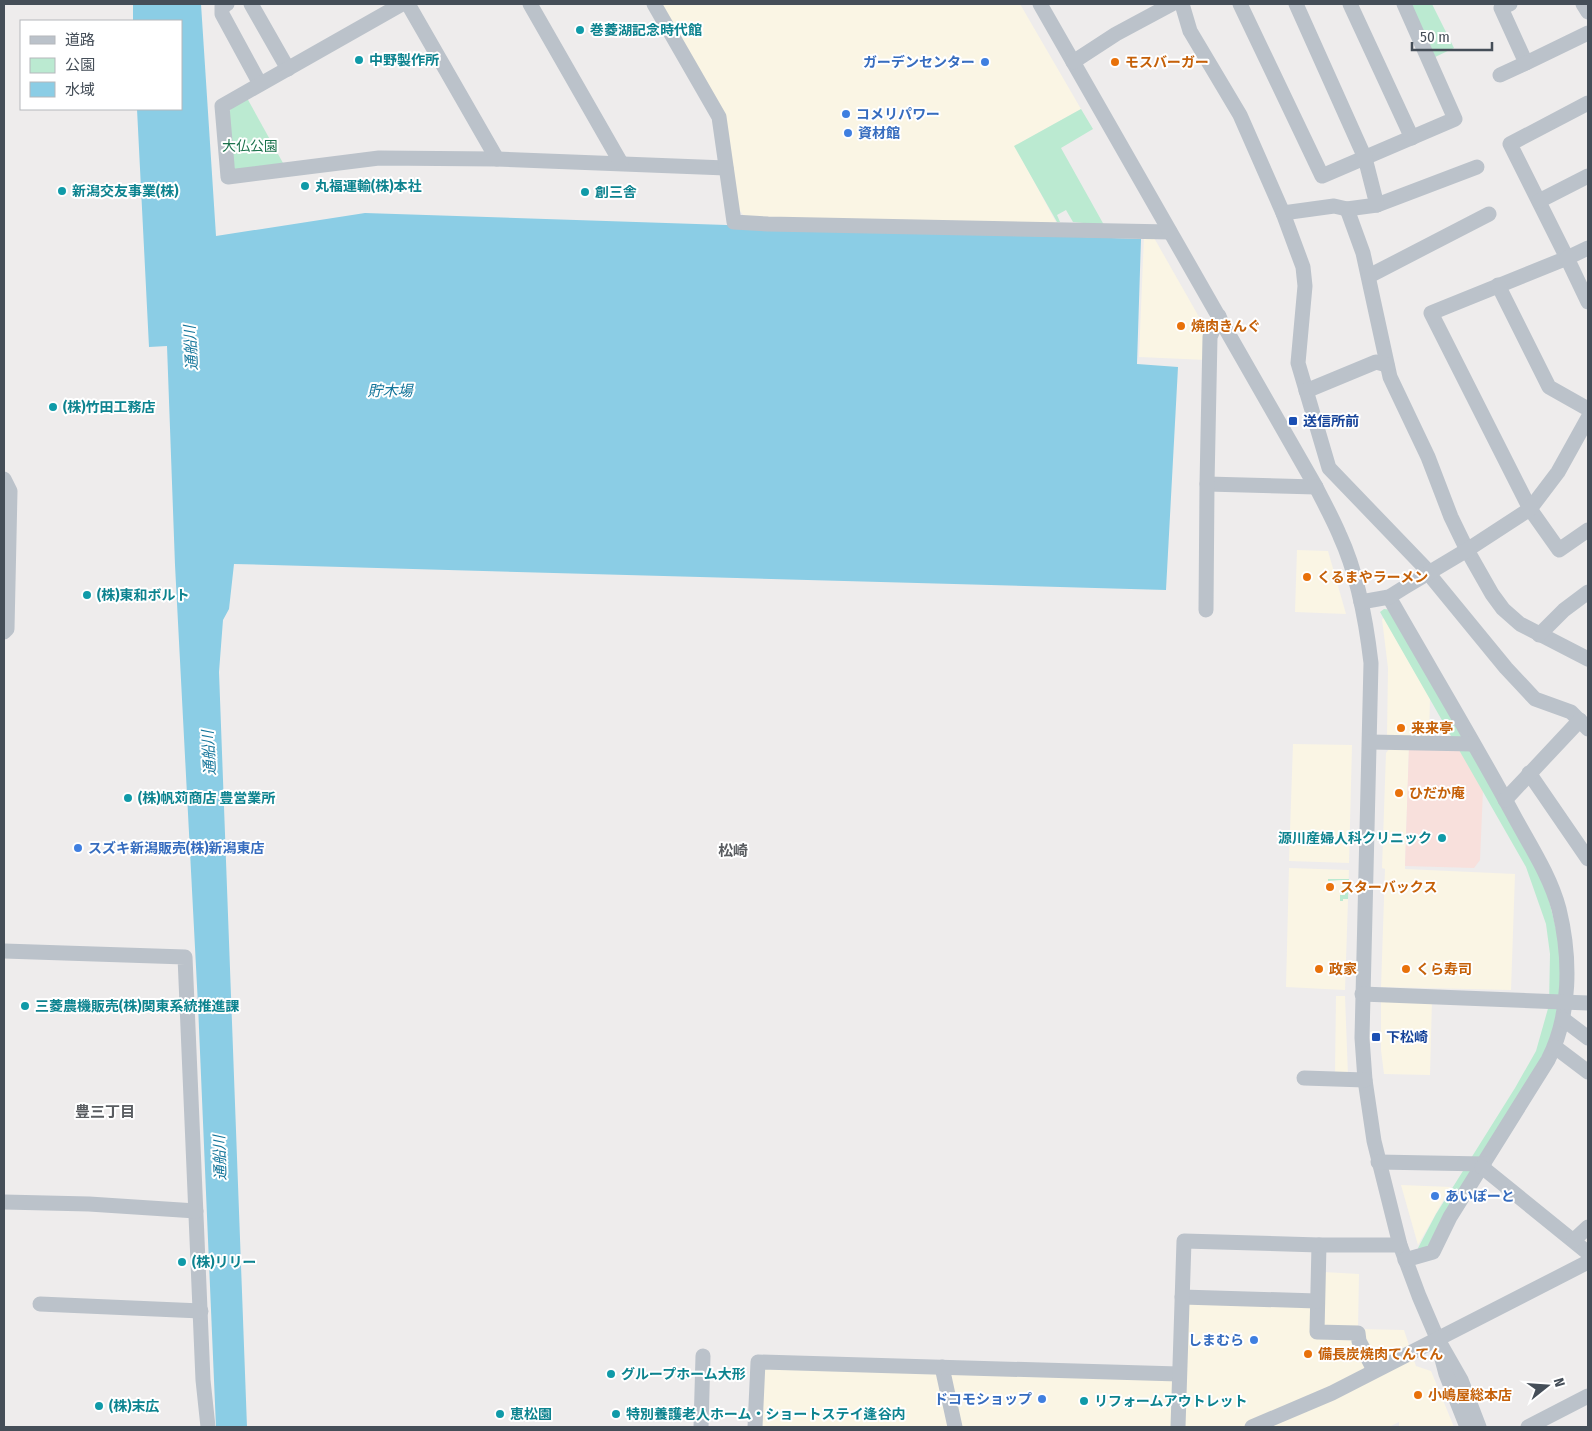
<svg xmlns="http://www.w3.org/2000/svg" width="1592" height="1431" viewBox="0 0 1592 1431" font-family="'Fira Sans Condensed','Noto Sans JP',sans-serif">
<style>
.commercial{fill:#faf5e4}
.medical{fill:#f8e0dc}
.green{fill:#bbead1}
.water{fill:#8bcde5}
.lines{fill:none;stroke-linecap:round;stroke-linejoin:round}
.minor{stroke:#bbc2ca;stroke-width:15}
.culture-dot{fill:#0f9aa8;stroke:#fff;stroke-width:2}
.shop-dot{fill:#3f7fe0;stroke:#fff;stroke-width:2}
.food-dot{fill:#e8710a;stroke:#fff;stroke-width:2}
.transit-dot{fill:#1a4fb4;stroke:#fff;stroke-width:2}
.labels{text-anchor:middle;stroke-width:4;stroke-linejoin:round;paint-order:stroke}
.culture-label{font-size:14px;font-weight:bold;fill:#0d838f;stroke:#fff;text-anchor:start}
.shop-label{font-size:14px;font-weight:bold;fill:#366cbe;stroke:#fff;text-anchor:start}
.food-label{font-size:14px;font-weight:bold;fill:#c56008;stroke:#fff;text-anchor:start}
.park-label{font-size:14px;fill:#1c734d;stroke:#fff}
.transit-label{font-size:14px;font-weight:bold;fill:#164399;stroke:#fff;text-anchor:start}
.water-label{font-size:15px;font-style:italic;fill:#15769b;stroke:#fff}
.neighbourhood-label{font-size:15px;font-weight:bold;fill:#595c60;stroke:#fff}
</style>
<rect width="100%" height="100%" fill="#eeecec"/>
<g class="commercial">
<polygon points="661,4 1020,4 1081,109 1015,146 1057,224 747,220 737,207 725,116"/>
<polygon points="1144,236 1153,236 1207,331 1207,360 1139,357"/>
<polygon points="1297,550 1328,551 1346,614 1295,612"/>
<polygon points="1384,618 1430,698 1429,739 1387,737 1388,668 1382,619"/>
<polygon points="1293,744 1352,745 1349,863 1289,861"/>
<polygon points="1391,746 1409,747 1405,869 1515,874 1511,990 1381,987 1385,869 1382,868 1386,753"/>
<polygon points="1289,868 1349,870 1345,990 1286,987"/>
<polygon points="1336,996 1345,996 1348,1076 1335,1075"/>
<polygon points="1381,998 1432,999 1430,1075 1384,1074 1381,1050"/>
<polygon points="1401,1185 1451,1187 1418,1245"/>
<polygon points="1323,1272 1359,1274 1358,1329 1404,1330 1416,1366 1431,1371 1454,1427 1399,1427 1399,1422 1389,1427 760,1427 762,1371 766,1367 1184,1377 1188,1303 1321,1306"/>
</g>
<polygon class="medical" points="1409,747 1460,748 1483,789 1480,860 1474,868 1405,866"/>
<g class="green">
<polygon points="1409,4 1432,4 1454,48 1433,58"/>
<polygon points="247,98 283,163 237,171 231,166 228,114 232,107"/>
<polygon points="1081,109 1093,129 1061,148 1104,225 1073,222 1066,210 1057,215 1060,222 1057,222 1014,146"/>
<polygon points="1384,609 1392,610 1542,872 1564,961 1552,1042 1433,1242 1420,1251 1418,1248 1436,1214 1515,1088 1536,1051 1549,1005 1550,954 1546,924 1526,867 1380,612"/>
<polygon points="1328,879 1349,879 1348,899 1343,899 1343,901 1340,901 1340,895 1345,895 1345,884 1341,884 1341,880 1328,881"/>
</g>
<polygon class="water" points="133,4 201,4 216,236 365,213 1141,239 1137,364 1178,367 1166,590 234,564 229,609 223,620 219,672 247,1427 216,1427 198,1005 175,565 167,346 149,347 137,109 181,109 181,21 133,21"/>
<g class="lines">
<g class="minor">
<polyline points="227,4 222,6 222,14 260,84"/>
<polyline points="251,4 288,69"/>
<polyline points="402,4 222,106 228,177 379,158 497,159 726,168"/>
<polyline points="408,4 497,159"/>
<polyline points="530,4 621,163"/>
<polyline points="654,4 719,117 734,222 768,224 1170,232"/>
<path d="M1040 4 1316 487C1324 503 1333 519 1340 536 1358 575 1366 620 1371 663L1362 1038 1365 1080 1374 1141 1400 1245 1419 1296 1437 1338 1461 1380 1479 1427"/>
<polyline points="1182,4 1190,31 1240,115 1283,213 1303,267 1305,286 1298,363 1329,468 1430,573 1433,579 1506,668 1535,699 1571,712 1588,729"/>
<polyline points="1240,4 1322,176 1455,119 1404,4"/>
<polyline points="1350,4 1412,138"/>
<polyline points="1510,4 1501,8 1526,63 1588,33"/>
<polyline points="1583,4 1588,12"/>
<polyline points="1073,62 1116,34 1172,4"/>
<polyline points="1500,75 1526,63"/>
<polyline points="1588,103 1510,144 1567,258 1431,313 1530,509 1559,550 1588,530"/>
<polyline points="1539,201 1588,176"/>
<polyline points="1377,205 1477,167"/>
<polyline points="1347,209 1363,253 1390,377 1428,457 1451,517 1467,550 1492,594 1503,609 1520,624 1588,659"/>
<polyline points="1283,213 1334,206 1347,209 1377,205 1365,158 1296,4"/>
<polyline points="1588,248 1567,258 1588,302"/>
<polyline points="1369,276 1489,214"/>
<polyline points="1498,285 1549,387 1588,409"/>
<polyline points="1306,391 1376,362 1387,365"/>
<polyline points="4,479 10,491 7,629 4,632"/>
<polyline points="1207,484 1316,487"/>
<path d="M1389 597C1430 669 1473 740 1513 814 1529 844 1550 875 1559 909 1571 958 1571 1015 1548 1060L1450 1217 1433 1252 1405 1260"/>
<polyline points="1361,602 1389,597 1405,587 1467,550 1530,509 1558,472 1588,418"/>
<polyline points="1206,610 1207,484 1210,337 1219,316"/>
<polyline points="1539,635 1564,610 1588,592"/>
<polyline points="1370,742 1473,744"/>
<polyline points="1529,773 1588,859"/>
<polyline points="1505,800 1580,720"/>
<polyline points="4,951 185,957 203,1380 208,1427"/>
<polyline points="1362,994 1588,1003"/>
<polyline points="1563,1019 1588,1038"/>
<polyline points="1555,1047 1588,1072"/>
<polyline points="1304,1078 1365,1080"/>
<polyline points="1378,1162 1484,1164"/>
<polyline points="1482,1167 1588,1253"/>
<polyline points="4,1202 89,1204 196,1211"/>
<polyline points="1574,1240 1588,1227"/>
<polyline points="1319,1245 1317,1332 1358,1333 1359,1341 1374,1370"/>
<polyline points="1182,1297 1317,1301"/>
<polyline points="40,1304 201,1311"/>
<polyline points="1442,1359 1446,1374 1467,1427"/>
<polyline points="942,1367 955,1427"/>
<polyline points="701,1427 703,1356"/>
<polyline points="755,1427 758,1362 1179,1374"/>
<polyline points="1178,1427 1184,1241 1319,1245 1400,1245"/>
<polyline points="1252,1427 1332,1393 1588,1262"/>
<polyline points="1528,1427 1588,1396"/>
</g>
</g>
<g class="culture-dot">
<circle cx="580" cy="30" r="5"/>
<circle cx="359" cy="60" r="5"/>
<circle cx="305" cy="186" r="5"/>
<circle cx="62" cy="191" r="5"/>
<circle cx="585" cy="192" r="5"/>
<circle cx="53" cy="407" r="5"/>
<circle cx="87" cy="595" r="5"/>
<circle cx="128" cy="798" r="5"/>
<circle cx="1442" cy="838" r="5"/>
<circle cx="25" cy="1006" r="5"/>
<circle cx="182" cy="1262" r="5"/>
<circle cx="611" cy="1374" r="5"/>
<circle cx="1084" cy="1401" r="5"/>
<circle cx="99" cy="1406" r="5"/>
<circle cx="500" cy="1414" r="5"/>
<circle cx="616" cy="1414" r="5"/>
</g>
<g class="shop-dot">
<circle cx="985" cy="62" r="5"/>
<circle cx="846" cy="114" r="5"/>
<circle cx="848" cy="133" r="5"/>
<circle cx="78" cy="848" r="5"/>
<circle cx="1435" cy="1196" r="5"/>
<circle cx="1254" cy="1340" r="5"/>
<circle cx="1042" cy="1399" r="5"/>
</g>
<g class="food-dot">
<circle cx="1115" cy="62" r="5"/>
<circle cx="1181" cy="326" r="5"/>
<circle cx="1307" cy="577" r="5"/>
<circle cx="1401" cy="728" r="5"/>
<circle cx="1399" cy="793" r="5"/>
<circle cx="1330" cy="887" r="5"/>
<circle cx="1319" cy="969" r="5"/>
<circle cx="1406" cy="969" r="5"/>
<circle cx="1308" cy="1354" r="5"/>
<circle cx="1418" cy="1395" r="5"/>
</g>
<g class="transit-dot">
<rect x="1288" y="416" width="10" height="10" rx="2.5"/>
<rect x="1371" y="1032" width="10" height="10" rx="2.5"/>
</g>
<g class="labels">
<g class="culture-label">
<text x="590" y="35">巻菱湖記念時代館</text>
<text x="369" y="65">中野製作所</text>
<text x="315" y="191">丸福運輸(株)本社</text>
<text x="72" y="196">新潟交友事業(株)</text>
<text x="595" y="197">創三舎</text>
<text x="63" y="412">(株)竹田工務店</text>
<text x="97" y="600">(株)東和ボルト</text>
<text x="138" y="803">(株)帆苅商店 豊営業所</text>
<text x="1432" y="843" text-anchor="end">源川産婦人科クリニック</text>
<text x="35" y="1011">三菱農機販売(株)関東系統推進課</text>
<text x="192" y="1267">(株)リリー</text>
<text x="621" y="1379">グループホーム大形</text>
<text x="1094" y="1406">リフォームアウトレット</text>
<text x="109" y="1411">(株)末広</text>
<text x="510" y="1419">恵松園</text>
<text x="626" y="1419">特別養護老人ホーム・ショートステイ逢谷内</text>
</g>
<g class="shop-label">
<text x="975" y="67" text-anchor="end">ガーデンセンター</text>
<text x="856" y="119">コメリパワー</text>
<text x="858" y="138">資材館</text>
<text x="88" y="853">スズキ新潟販売(株)新潟東店</text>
<text x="1445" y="1201">あいぽーと</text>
<text x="1244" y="1345" text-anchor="end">しまむら</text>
<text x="1032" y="1404" text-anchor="end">ドコモショップ</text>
</g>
<g class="food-label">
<text x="1125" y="67">モスバーガー</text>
<text x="1191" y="331">焼肉きんぐ</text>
<text x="1317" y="582">くるまやラーメン</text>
<text x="1411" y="733">来来亭</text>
<text x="1409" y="798">ひだか庵</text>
<text x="1340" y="892">スターバックス</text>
<text x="1329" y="974">政家</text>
<text x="1416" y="974">くら寿司</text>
<text x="1318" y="1359">備長炭焼肉てんてん</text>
<text x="1428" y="1400">小嶋屋総本店</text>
</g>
<g class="park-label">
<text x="250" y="151">大仏公園</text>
</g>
<g class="transit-label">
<text x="1303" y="426">送信所前</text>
<text x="1386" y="1042">下松崎</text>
</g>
<g class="water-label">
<text transform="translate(191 348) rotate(-93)" y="5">通船川</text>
<text x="390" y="396">貯木場</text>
<text transform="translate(209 753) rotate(-93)" y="5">通船川</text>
<text transform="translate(220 1158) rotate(-92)" y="5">通船川</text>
</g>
<g class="neighbourhood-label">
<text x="733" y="856">松崎</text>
<text x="105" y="1117">豊三丁目</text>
</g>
</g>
<rect width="1592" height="1431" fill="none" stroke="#454e58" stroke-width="10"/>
<rect x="20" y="20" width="162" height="90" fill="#ffffff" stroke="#b5b8bc"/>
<rect x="30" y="36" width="25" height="8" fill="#bbc2ca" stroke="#b5b8bc"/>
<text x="65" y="45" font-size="15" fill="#454e58">道路</text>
<rect x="30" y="58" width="25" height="15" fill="#bbead1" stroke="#b5b8bc"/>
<text x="65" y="70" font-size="15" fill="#454e58">公園</text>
<rect x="30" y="82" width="25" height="15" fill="#8bcde5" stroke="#b5b8bc"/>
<text x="65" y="95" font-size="15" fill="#454e58">水域</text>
<g transform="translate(1547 1386) rotate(73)" stroke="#ffffff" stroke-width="4" paint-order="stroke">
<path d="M0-4L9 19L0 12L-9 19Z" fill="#454e58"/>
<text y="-8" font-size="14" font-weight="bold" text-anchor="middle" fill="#454e58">N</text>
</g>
<path d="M1412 42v8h80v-8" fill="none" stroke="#454e58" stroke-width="2.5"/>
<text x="1420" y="42" font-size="15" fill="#454e58" stroke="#ffffff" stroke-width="4" paint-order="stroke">50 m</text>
</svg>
